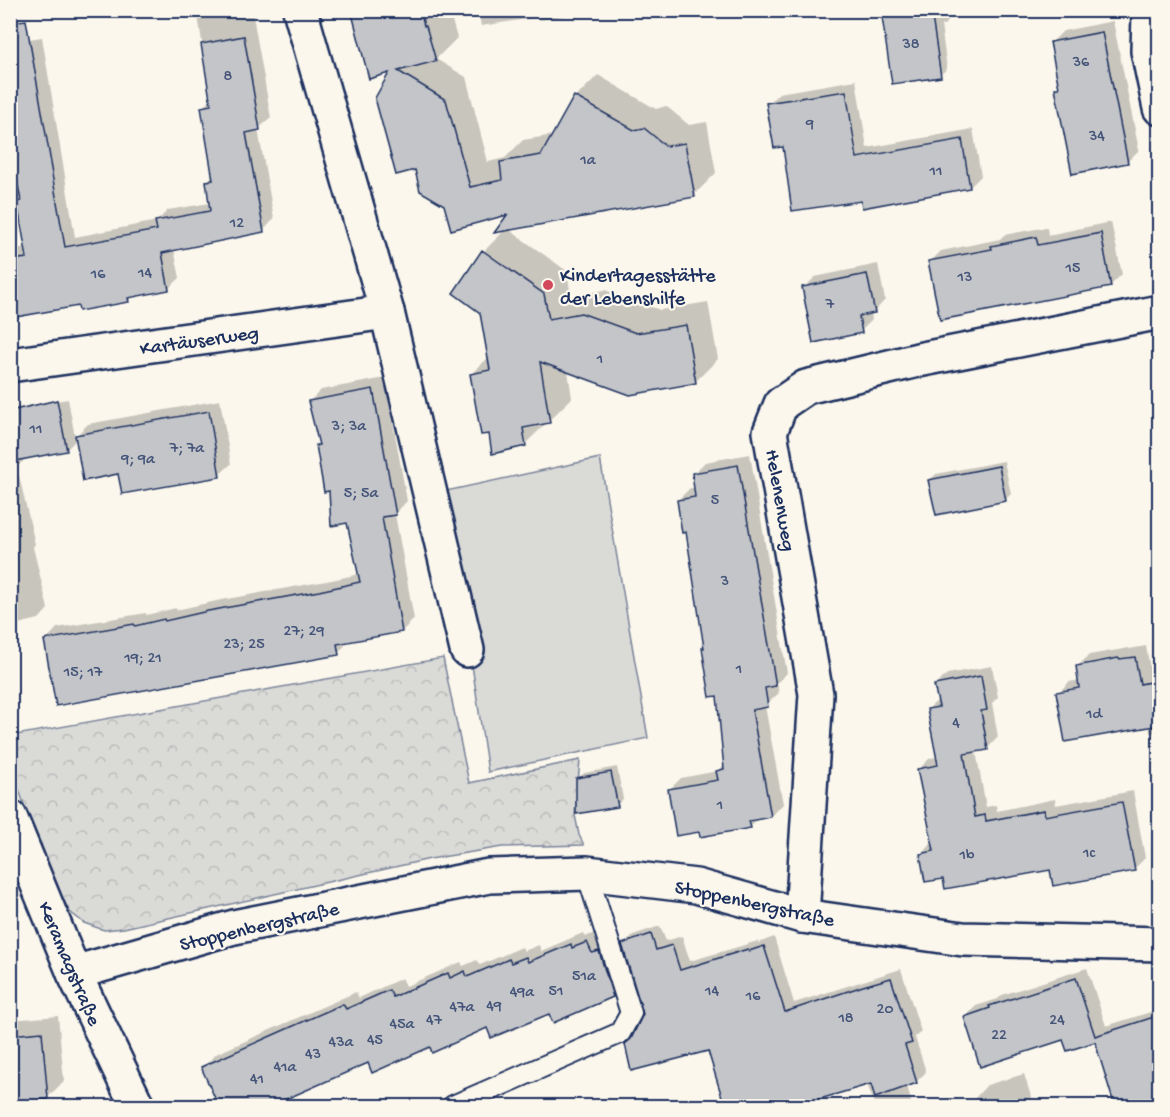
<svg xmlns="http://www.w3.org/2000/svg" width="1170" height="1117" viewBox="0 0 1170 1117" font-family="'Gochi Hand',sans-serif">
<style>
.forest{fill:url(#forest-crowns);stroke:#7a849a;stroke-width:1.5}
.park{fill:#dadad7;stroke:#7a849a;stroke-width:1.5}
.shadow{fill:#0003}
.building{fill:#c3c5c9;stroke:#1b2f5e;stroke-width:1.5}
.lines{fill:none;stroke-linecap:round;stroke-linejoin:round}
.lane-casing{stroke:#1b2f5e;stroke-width:24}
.street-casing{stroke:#1b2f5e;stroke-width:38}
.lane{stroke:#fbf7ec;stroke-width:20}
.street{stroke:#fbf7ec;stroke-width:33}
.poi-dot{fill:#d1495b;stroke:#fbf7ec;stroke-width:2}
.labels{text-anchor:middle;stroke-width:4.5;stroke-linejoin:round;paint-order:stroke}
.number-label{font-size:16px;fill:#455479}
.poi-label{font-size:20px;fill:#1b2f5e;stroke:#fbf7ec;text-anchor:start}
.street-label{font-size:20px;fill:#1b2f5e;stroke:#fbf7ec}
</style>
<defs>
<pattern id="forest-crowns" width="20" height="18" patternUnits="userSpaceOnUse" patternTransform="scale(1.5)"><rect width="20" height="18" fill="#dadad7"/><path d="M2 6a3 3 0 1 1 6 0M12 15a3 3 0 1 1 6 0" fill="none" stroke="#babbbb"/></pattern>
</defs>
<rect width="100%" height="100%" fill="#fbf7ec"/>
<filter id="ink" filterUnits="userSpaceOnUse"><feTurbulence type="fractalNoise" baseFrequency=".0167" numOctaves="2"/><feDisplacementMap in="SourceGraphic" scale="12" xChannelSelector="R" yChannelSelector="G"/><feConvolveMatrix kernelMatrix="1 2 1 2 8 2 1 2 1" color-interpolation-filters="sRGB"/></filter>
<g filter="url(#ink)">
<polygon class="forest" points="443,658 469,783 580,760 575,815 579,835 584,845 502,847 430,859 124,928 104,930 84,923 70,912 60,894 33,832 11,765 10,736"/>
<polygon class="park" points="600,458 648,738 488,772 446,491"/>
<g class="shadow">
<polygon points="197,10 252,10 271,118 258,129 274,219 263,231 174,249 180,278 168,289 135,295 128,301 79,304 10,317 10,250 27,247 14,177 10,178 10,42 42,37 75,237 157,221 168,210 210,203 207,182 213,175 203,107 211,99"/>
<polygon points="353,10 449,10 457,38 436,59 466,77 488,162 505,158 523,140 554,135 576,97 598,75 656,109 666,106 689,125 707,122 716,173 694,195 508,229 567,271 571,296 605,290 660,310 708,302 718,359 695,382 568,371 572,398 525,444 490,432 471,374 489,357 484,251 506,229 510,213 445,204 392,71"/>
<polygon points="478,10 598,10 539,20 539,17 481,26"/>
<polygon points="882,10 950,10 951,18 944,25 941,25 947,69 940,75"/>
<polygon points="1113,21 1139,150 1128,161 1073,172 1057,89 1060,85 1052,42 1063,31"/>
<polygon points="856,80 867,148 973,129 981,176 970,187 862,199 784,145 768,104 779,93"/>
<polygon points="1111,222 1122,274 1111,285 930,262 941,251 1000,239 1004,235 1047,227 1048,235"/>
<polygon points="878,264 885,300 874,312 871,312 872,320 861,331 804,288 815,277"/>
<polygon points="385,378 407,501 395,514 414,619 402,631 350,640 338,653 46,640 57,628 146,613 146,615 176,608 176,610 221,600 332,580 359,574 349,521 330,489 318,446 320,444 310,401 321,390"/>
<polygon points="68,399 75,437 88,424 220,400 231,464 219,475 120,473 77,439 66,450 26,458 17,467 35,544 33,547 48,609 39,619 10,626 10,409"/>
<polygon points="750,454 787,673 777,683 779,693 765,706 783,804 771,816 759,818 750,827 701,830 669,790 681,778 718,771 725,764 718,694 705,647 687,531 678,500 690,488 695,488 693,474 705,462"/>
<polygon points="1004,461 1011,494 1005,500 930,480 936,474"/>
<polygon points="1146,646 1151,674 1160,672 1160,732 1150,733 1149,726 1058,693 1069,682 1080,680 1077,667 1089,655 1129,648 1129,649"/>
<polygon points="992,666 998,697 992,703 998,737 987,749 976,751 986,807 996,805 997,811 1055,799 1056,805 1133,791 1145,858 1134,869 1052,868 944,877 921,854 933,842 919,769 930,758 938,757 928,709 939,699 936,685 947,674"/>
<polygon points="617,767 623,799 617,805 578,779 584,773"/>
<polygon points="660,926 666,941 682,936 690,961 758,941 758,943 774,937 794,1003 901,969 921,1032 915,1037 926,1072 916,1082 907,1085 912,1106 875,1106 867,1084 791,1106 768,1106 765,1097 709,1050 632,1039 645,1014 624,944 633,935"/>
<polygon points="600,931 625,983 612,996 488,1026 430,1045 368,1061 203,1067 216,1054 356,992 359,998 402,978 406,986 461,962 463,966 477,960 480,965 522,947 524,951 539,945 541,951 583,933 585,937"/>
<polygon points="1087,968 1106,1026 1160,1009 1160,1106 1096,1040 1064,1038 965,1017 976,1006 998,999 1002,995"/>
<polygon points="58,1016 64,1081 47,1098 10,1101 10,1020"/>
<polygon points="1024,1074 1034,1106 977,1106 975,1098 987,1085"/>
</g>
<g class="building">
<polygon points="351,10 420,10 424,26 426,26 436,61 398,71 446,100 470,187 502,180 500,162 541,155 574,96 634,130 644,128 666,146 685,143 695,197 494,233 507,215 451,230 444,205 420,191 415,170 396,175 375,98 389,73 369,79"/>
<polygon points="881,10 931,10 941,77 892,84"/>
<polygon points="26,20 51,163 50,163 65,247 157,230 155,221 210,211 206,181 213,180 201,107 211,105 201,44 244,36 260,130 246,133 264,232 162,253 169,290 128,298 129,302 79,311 78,306 10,318 10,260 27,258 17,202 21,201 10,142 10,22"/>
<polygon points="1102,32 1128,163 1072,174 1055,88 1059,88 1050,42"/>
<polygon points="846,91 857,158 962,139 970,188 862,208 861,201 792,211 783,147 774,148 766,103"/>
<polygon points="1101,233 1111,287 940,320 928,261 992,249 991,246 1036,237 1038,245"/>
<polygon points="482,250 544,294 549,319 581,313 636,333 686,325 696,383 630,395 540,362 550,423 523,428 526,446 492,454 489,434 481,435 470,374 490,370 480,313 453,293"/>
<polygon points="867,274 875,313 859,316 862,333 813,343 802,287"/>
<polygon points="373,389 396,515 382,517 402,632 337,644 339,655 56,706 44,640 134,624 135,626 164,619 165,621 208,611 319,591 360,582 347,523 331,526 329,491 324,492 316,445 319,445 308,401"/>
<polygon points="57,400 67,451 10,462 10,411"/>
<polygon points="209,411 220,477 122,494 118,474 83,481 75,435"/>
<polygon points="738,465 776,686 765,688 768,707 752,710 771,817 749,821 751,828 700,837 699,832 676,836 668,789 718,780 716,771 724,769 717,696 710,697 702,648 704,648 686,532 682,533 677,500 695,497 692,473"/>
<polygon points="999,466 1006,501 936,515 928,480"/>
<polygon points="1135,657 1140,684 1160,680 1160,725 1065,742 1056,692 1079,688 1076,666 1118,658 1119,659"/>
<polygon points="981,676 987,710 981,711 988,750 964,754 975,817 985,815 986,821 1044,810 1045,816 1122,802 1135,871 1053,886 1050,870 945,889 943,879 925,882 920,854 934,851 917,769 938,765 927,709 939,707 934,685"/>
<polygon points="611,772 618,807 576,814 576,778"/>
<polygon points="651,934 656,950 672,945 680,970 748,949 749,951 764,946 785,1012 863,986 891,978 912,1043 905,1045 917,1083 875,1098 871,1084 796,1106 725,1107 708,1051 631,1071 625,1044 631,1039 643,1014 622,944"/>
<polygon points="587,942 592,953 599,951 613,997 553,1023 549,1014 491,1038 487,1028 432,1053 430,1047 372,1073 368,1063 268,1107 219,1107 201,1067 343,1004 346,1009 389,990 393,997 448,973 450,978 465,971 467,977 509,959 511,963 526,957 528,962 571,944 572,948"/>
<polygon points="1076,978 1095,1036 1160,1015 1160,1107 1115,1107 1095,1042 1067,1051 1063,1040 980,1067 964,1017 990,1008 989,1006"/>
<polygon points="42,1032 48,1099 10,1103 10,1035"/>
</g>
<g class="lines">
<g class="lane-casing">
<polyline id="lane" points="453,1106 620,1033 631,1013 587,873"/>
</g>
<g class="street-casing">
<g id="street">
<polyline points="300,10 387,312 467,650"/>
<polyline points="1153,10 1149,13 1148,51 1160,108"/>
<polyline points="10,365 387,312"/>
<polyline points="10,817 74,973 137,1106"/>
<polyline points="802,916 816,694 770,432 781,404 806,387 918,360 1160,312"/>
<polyline points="74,973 234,927 489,876 587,873 696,886 802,916 963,939 1160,944"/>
</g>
</g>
<use href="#lane" class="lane"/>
<use href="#street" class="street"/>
</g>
</g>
<circle class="poi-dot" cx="548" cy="285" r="6"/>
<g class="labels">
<g class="number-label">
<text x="911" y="48">38</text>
<text x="1081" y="66">36</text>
<text x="228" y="80">8</text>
<text x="810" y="128">9</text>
<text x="1097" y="140">34</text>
<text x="588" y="164">1a</text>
<text x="936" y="175">11</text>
<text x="237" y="227">12</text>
<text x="1073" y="272">15</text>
<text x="145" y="277">14</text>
<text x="98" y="278">16</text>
<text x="965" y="281">13</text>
<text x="830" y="308">7</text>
<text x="600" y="363">1</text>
<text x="349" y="430">3; 3a</text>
<text x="36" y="433">11</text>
<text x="187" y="452">7; 7a</text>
<text x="138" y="463">9; 9a</text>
<text x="361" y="497">5; 5a</text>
<text x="715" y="504">5</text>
<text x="725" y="585">3</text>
<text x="304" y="635">27; 29</text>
<text x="244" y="648">23; 25</text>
<text x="143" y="662">19; 21</text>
<text x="739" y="673">1</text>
<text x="83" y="676">15; 17</text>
<text x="1094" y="718">1d</text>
<text x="956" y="727">4</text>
<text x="720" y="809">1</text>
<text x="1089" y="857">1c</text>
<text x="967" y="859">1b</text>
<text x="584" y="980">51a</text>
<text x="556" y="995">51</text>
<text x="712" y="995">14</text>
<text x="522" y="996">49a</text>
<text x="753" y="1000">16</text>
<text x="494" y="1010">49</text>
<text x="462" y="1011">47a</text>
<text x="885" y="1013">20</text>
<text x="846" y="1022">18</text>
<text x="434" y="1024">47</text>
<text x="1057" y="1024">24</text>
<text x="402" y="1028">45a</text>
<text x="999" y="1039">22</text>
<text x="375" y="1044">45</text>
<text x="341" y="1046">43a</text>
<text x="313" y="1058">43</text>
<text x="285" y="1071">41a</text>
<text x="257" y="1083">41</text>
</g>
<g class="poi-label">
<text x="560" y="281">Kindertagesstätte<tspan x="560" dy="23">der Lebenshilfe</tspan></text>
</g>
<g class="street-label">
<text transform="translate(199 339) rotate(-8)" y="7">Kartäuserweg</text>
<text transform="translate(782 500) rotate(80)" y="7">Helenenweg</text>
<text transform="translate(755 902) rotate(12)" y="7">Stoppenbergstraße</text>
<text transform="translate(259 925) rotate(-13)" y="7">Stoppenbergstraße</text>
<text transform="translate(71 963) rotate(67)" y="7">Keramagstraße</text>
</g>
</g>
<rect width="1170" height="1117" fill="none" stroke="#fbf7ec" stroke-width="36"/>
<rect x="18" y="18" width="1134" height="1081" fill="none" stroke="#1b2f5e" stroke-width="2" filter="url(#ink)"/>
</svg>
